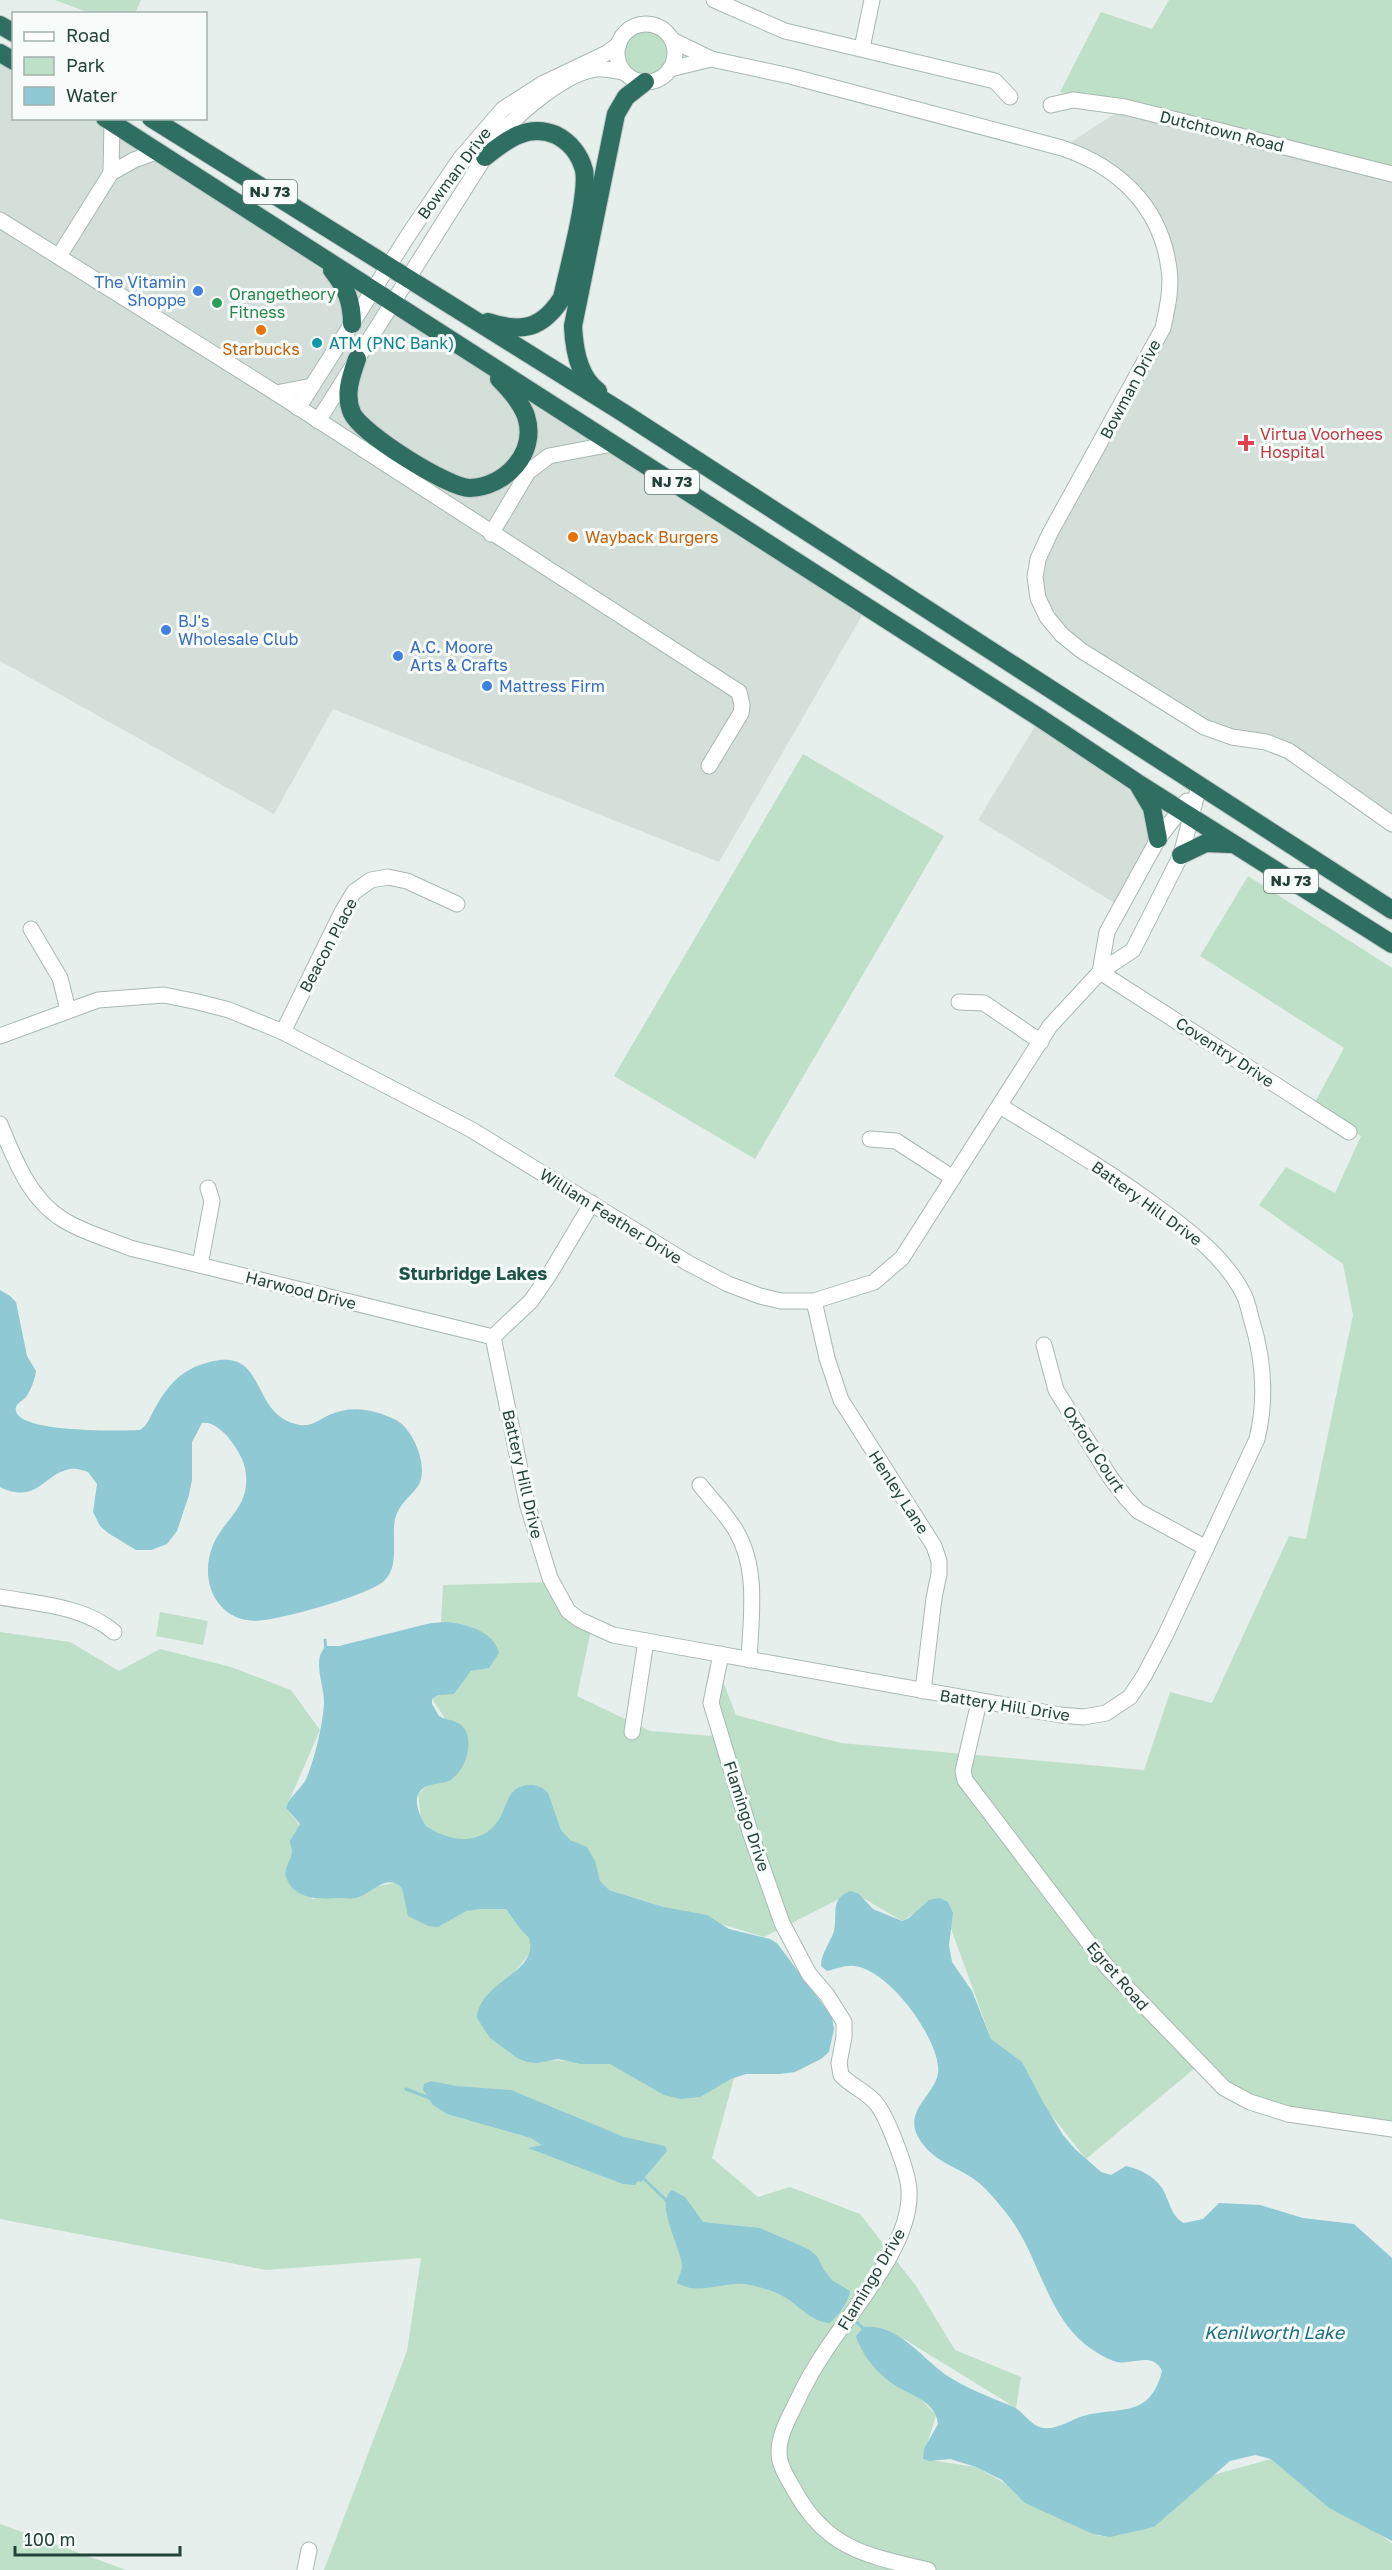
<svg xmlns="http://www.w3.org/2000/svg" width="1392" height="2570" viewBox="0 0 1392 2570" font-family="'Golos Text',sans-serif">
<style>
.built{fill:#d4dfda}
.green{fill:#bfe0c8}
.water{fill:#8ec9d4}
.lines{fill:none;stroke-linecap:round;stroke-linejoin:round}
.stream{stroke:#8ec9d4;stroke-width:3}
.minor-casing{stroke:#a8b8b2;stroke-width:17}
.highway-casing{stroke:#c2cac8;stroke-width:20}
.minor{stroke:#fff;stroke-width:15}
.highway{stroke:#2f6f62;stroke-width:18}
.shop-dot{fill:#3f7fe0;stroke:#f7fbf9;stroke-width:2}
.leisure-dot{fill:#2e9e5b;stroke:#f7fbf9;stroke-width:2}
.food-dot{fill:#e8710a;stroke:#f7fbf9;stroke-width:2}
.culture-dot{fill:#0f9aa8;stroke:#f7fbf9;stroke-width:2}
.health-dot{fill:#e0444e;stroke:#f7fbf9;stroke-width:2}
.labels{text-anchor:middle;stroke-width:6;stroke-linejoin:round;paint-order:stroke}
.shield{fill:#f7fbf9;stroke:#637a73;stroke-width:1.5}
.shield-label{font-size:15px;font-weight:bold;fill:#24423a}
.street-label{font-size:16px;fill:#24423a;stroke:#f7fbf9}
.shop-label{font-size:16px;fill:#366cbe;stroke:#f7fbf9;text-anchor:start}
.leisure-label{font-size:16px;fill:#27864d;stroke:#f7fbf9;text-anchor:start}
.culture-label{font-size:16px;fill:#0d838f;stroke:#f7fbf9;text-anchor:start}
.food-label{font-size:16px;fill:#c56008;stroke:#f7fbf9}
.health-label{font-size:16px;fill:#be3a42;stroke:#f7fbf9;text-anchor:start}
.neighbourhood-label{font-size:18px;font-weight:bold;fill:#1f5548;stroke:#f7fbf9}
.water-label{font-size:18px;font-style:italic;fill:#1c6f80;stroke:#f7fbf9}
</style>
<rect width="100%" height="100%" fill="#e6efeb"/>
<g class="built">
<polygon points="0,53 13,61 14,118 105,119 867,607 719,862 333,709 274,814 0,661"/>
<polygon points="1125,107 1392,174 1392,824 1289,751 1232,737 1062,635 1035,577 1152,352 1169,270 1139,198 1062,148"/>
<polygon points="1040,718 1136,782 1156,823 1121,907 978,820"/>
</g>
<g class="green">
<polygon points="55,0 141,0 135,13 90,13"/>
<polygon points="1169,0 1392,0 1392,172 1060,92 1101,12 1152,29"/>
<circle cx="646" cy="53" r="28"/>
<polygon points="803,754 944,836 755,1159 614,1076"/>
<polygon points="1248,876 1392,968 1392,2134 1245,2101 1201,2063 1086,2159 991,2039 940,1898 902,1921 853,1892 764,1937 609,1890 530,1953 477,2018 517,2058 613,2064 679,2099 734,2078 712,2158 758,2197 790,2187 860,2214 916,2286 955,2350 1021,2377 1016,2408 904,2339 858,2334 936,2415 923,2459 976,2467 1099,2536 1154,2527 1213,2475 1271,2459 1392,2543 1392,2570 324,2570 407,2351 421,2258 266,2270 0,2219 0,1632 70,1642 119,1671 160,1649 231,1667 291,1690 320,1730 286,1808 300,1826 312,1899 394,1883 421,1818 418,1794 467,1751 432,1699 498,1653 441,1623 443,1585 553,1582 592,1625 577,1696 650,1731 712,1736 722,1679 736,1715 841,1743 1144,1770 1170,1692 1212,1703 1289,1536 1306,1539 1353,1315 1343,1264 1259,1205 1286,1167 1335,1193 1361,1136 1313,1106 1344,1048 1200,956"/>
<polygon points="160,1612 208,1621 203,1645 156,1636"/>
<polygon points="0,2524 126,2570 0,2570"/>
</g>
<g class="water">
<path d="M0 1290 10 1296 16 1302 27 1356 36 1371C35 1379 31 1390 26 1397 22 1402 14 1404 16 1411 20 1433 122 1431 140 1430 148 1425 149 1419 153 1412 164 1391 177 1373 200 1365 271 1339 246 1416 300 1425 311 1427 319 1420 329 1415 351 1405 373 1409 394 1419 413 1427 430 1468 418 1486 410 1497 399 1504 395 1519 391 1538 400 1564 385 1580 370 1595 288 1617 265 1620 220 1627 197 1584 213 1545 222 1523 243 1511 246 1486 248 1465 240 1453 228 1437 222 1430 211 1421 202 1423L192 1442V1480L189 1495 177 1531 167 1544 151 1550H136L108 1533 100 1526 93 1512 97 1484 88 1472C82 1470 76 1468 70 1469 43 1474 37 1505 0 1487Z"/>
<path d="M447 1622C466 1624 494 1631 499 1653L489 1668 471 1671 454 1694 438 1695 432 1699V1704L439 1716C446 1720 454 1720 460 1724 476 1736 467 1768 453 1778 448 1783 438 1783 431 1785 409 1790 417 1812 426 1826 448 1841 480 1847 498 1821 505 1811 506 1797 516 1789 526 1783 540 1783 548 1793L561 1830 570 1840 587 1847 595 1861 600 1881 609 1890 664 1907 707 1915 729 1929 770 1939 777 1943 832 2017 834 2029 829 2052 821 2059 795 2072 780 2074H746L731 2079 700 2097 680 2099 664 2095 610 2064H581L558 2059 537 2063 527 2062 517 2058 490 2038 477 2018C479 1981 540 1973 529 1938L519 1927 506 1909H481L466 1911 438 1927 428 1926 408 1916 402 1888C386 1872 372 1894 356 1898 351 1899 343 1898 338 1898 318 1899 294 1900 286 1877 283 1867 293 1859 292 1850 291 1846 290 1844 290 1841L300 1824 286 1808C289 1797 299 1791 305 1781 314 1764 323 1723 324 1704 325 1685 311 1661 326 1646H339L431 1623Z"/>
<path d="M851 1891 859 1894 873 1909 902 1921 909 1918 929 1900 940 1898 948 1902 953 1913 949 1945 952 1962 972 1991 991 2039 1022 2062 1043 2102 1063 2135 1075 2149 1101 2172 1111 2175 1126 2166C1139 2169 1154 2176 1162 2188 1169 2199 1171 2217 1184 2223L1203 2219 1219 2203 1260 2205 1303 2218 1354 2224 1392 2258V2541L1329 2508 1271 2459 1255 2455 1230 2461 1154 2527 1110 2537 1093 2534 1025 2503 1002 2480 976 2467 950 2459 930 2461 923 2459 924 2449 938 2424C936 2400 906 2394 890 2382 875 2371 861 2353 856 2336L864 2327C898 2324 921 2357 946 2375 966 2388 991 2398 1014 2407 1024 2413 1031 2426 1043 2428 1057 2430 1070 2420 1083 2416 1120 2406 1150 2419 1162 2371 1153 2351 1132 2365 1117 2362 1105 2359 1087 2347 1078 2338 1043 2303 1036 2247 1003 2209 995 2199 985 2187 975 2180 955 2165 935 2163 920 2140 899 2109 942 2093 938 2066 935 2034 888 1969 854 1966 845 1965 836 1969 827 1971L821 1966C821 1953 830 1943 834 1931 838 1915 829 1898 851 1891Z"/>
<polygon points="431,2081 456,2086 511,2090 624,2137 665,2146 667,2151 641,2182 638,2181 635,2185 623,2184 528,2148 542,2145 531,2138 447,2114 433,2105 423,2090 424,2084"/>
<path d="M672 2190 685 2197 703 2222 760 2228 808 2249 817 2256 824 2270 832 2280 850 2291C848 2303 839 2315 830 2323 812 2322 800 2307 786 2298 776 2291 762 2288 751 2285 726 2279 700 2297 677 2283 678 2277 682 2272 682 2265 680 2245 654 2203 672 2190Z"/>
</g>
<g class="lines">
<g class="stream">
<polyline points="325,1640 326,1650"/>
<polyline points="406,2089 432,2099"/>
<polyline points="641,2176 666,2200"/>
<polyline points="853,2319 864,2329"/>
</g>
<g class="minor-casing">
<g id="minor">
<polyline points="714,0 785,31 995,81 1010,97"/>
<circle cx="646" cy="53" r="29"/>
<path d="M672 40 711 59 790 76 1062 148C1119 167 1161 207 1169 269 1172 288 1167 309 1163 328L1050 533 1038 559 1035 577 1038 598 1047 617 1062 635 1082 651 1204 727 1232 737 1266 742 1289 751 1392 824"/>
<polyline points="862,48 872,0"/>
<polyline points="670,69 711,59"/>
<polyline points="1051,105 1073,100 1125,107 1392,174"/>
<polyline points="111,173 112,123"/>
<polyline points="0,220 276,393 739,692 742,705 741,713 709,766"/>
<polyline points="59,256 111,173 134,160 156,152"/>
<polyline points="276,393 312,386"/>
<polyline points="298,408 409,234 460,159 503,109 542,84 607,53 619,44"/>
<path d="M318 421 498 136C520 113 564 73 596 69 605 68 615 71 624 72"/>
<polyline points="491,534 528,472 549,456 612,444"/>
<polyline points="31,929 60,978 68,1010"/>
<polyline points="1100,972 1349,1132"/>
<polyline points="1100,972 1107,932 1158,839 1187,801"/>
<polyline points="959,1002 984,1003 1041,1042"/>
<polyline points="283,1032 342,912 354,892 371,880 388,877 407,881 457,904"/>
<polyline points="0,1036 98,1000 164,995 198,1002 229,1010 283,1032 472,1130 688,1263 728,1284 760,1296 781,1301 814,1301 874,1282 902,1258 1050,1026 1100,972 1133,950 1181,855 1199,786"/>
<path d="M0 1124C14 1158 29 1198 62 1219 82 1232 108 1239 130 1248L493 1337 531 1301 549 1275 592 1203"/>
<polyline points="870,1139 896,1141 953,1178"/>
<polyline points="200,1265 212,1201 208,1188"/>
<polyline points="814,1301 827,1358 841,1400 934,1546 939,1561 939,1574 934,1598 923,1691"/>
<path d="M493 1337 527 1503 550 1578 568 1611 580 1620 613 1635 1060 1715 1084 1717 1106 1713 1130 1697 1144 1676 1166 1634 1257 1439C1267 1398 1264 1359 1251 1318 1249 1310 1247 1300 1243 1293 1225 1258 1191 1232 1160 1209 1109 1171 1054 1139 1000 1106"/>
<polyline points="1044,1345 1056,1390 1110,1477 1126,1498 1138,1511 1206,1548"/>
<path d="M700 1485C712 1500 725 1513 735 1529 759 1568 751 1616 749 1660"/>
<path d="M0 1597C38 1604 84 1606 114 1632"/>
<path d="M721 1654 711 1703 751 1835 782 1923 809 1974 827 1995 844 2022V2037L839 2063 841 2075C850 2085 863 2090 873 2100 886 2111 909 2174 909 2191 912 2245 852 2309 824 2353 814 2368 805 2384 797 2401 790 2416 779 2434 779 2452 779 2467 789 2480 796 2493 828 2550 869 2556 928 2570"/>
<polyline points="979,1702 963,1771 965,1780 1108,1968 1224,2088 1250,2102 1288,2114 1392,2129"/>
<polyline points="632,1732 646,1641"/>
<polyline points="305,2570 309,2550"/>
</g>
</g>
<g class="highway-casing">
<g id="highway">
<polyline points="0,25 14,33"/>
<polyline points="0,53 14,61"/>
<polyline points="105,118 1040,718 1136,782 1392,944"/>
<polyline points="151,118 622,412 1392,910"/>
<path d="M485 157C506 140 528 123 556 135 570 142 580 155 584 170 589 194 568 270 562 298 542 329 522 333 488 322"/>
<path d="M332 270C346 288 352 301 352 324"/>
<path d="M357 359C351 376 344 395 352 413 361 433 448 488 470 488 505 487 538 453 526 416 521 402 510 390 499 379"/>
<path d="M598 391C578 377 574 348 573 326L616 114 626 97 645 82"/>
<polyline points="1139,786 1152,808 1158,839"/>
<polyline points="1181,855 1206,843 1230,844"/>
</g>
</g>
<use href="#minor" class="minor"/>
<use href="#highway" class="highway"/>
</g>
<g class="shop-dot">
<circle cx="198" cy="291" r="6"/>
<circle cx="166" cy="630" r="6"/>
<circle cx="398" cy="656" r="6"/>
<circle cx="487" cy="686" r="6"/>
</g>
<circle class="leisure-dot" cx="217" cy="303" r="6"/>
<g class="food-dot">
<circle cx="261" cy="330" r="6"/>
<circle cx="573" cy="537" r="6"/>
</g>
<circle class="culture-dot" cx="317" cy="343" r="6"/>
<path class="health-dot" d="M1243 434h6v6h6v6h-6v6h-6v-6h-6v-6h6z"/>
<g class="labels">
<g class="shield">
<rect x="243" y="180" width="54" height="24" rx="4.5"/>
<rect x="645" y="470" width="54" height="24" rx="4.5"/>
<rect x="1264" y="869" width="54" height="24" rx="4.5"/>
</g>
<g class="shield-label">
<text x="270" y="197">NJ 73</text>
<text x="672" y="487">NJ 73</text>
<text x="1291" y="886">NJ 73</text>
</g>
<g class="street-label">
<text transform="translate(1222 131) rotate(14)" y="6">Dutchtown Road</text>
<text transform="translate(454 173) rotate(-53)" y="6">Bowman Drive</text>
<text transform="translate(1130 389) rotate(-62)" y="6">Bowman Drive</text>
<text transform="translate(328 945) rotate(-62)" y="6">Beacon Place</text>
<text transform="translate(1225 1052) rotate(33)" y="6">Coventry Drive</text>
<text transform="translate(1147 1203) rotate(36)" y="6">Battery Hill Drive</text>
<text transform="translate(611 1216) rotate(32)" y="6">William Feather Drive</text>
<text transform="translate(301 1290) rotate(14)" y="6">Harwood Drive</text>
<text transform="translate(1094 1449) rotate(57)" y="6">Oxford Court</text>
<text transform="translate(523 1474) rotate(77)" y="6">Battery Hill Drive</text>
<text transform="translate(899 1492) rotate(57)" y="6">Henley Lane</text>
<text transform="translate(1005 1705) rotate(9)" y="6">Battery Hill Drive</text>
<text transform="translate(747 1816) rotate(72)" y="6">Flamingo Drive</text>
<text transform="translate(1118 1976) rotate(49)" y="6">Egret Road</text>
<text transform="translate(871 2279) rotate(-59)" y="6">Flamingo Drive</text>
</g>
<g class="shop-label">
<text x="186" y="288" text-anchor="end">The Vitamin<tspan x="186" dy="18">Shoppe</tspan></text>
<text x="178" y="627">BJ's<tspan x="178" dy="18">Wholesale Club</tspan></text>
<text x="410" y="653">A.C. Moore<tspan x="410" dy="18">Arts &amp; Crafts</tspan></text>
<text x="499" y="692">Mattress Firm</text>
</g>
<g class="leisure-label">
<text x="229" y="300">Orangetheory<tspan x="229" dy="18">Fitness</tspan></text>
</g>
<g class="culture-label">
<text x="329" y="349">ATM (PNC Bank)</text>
</g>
<g class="food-label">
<text x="261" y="355">Starbucks</text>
<text x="585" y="543" text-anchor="start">Wayback Burgers</text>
</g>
<g class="health-label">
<text x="1260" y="440">Virtua Voorhees<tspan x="1260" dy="18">Hospital</tspan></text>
</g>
<g class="neighbourhood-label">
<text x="473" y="1280">Sturbridge Lakes</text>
</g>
<g class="water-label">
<text x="1274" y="2339">Kenilworth Lake</text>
</g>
</g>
<rect x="12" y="12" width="195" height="108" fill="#f7fbf9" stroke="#a3b1ad" stroke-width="1.5"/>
<rect x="24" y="32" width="30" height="9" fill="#ffffff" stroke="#a3b1ad" stroke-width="1.5"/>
<text x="66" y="42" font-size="18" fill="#24423a">Road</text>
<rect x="24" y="57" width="30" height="18" fill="#bfe0c8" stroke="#a3b1ad" stroke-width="1.5"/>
<text x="66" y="72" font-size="18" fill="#24423a">Park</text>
<rect x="24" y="87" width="30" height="18" fill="#8ec9d4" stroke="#a3b1ad" stroke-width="1.5"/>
<text x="66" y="102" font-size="18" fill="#24423a">Water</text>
<path d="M15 2546v9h165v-9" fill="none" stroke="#24423a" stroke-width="3"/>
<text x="24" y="2546" font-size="18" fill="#24423a" stroke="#f7fbf9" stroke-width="4.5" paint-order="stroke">100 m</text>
</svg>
